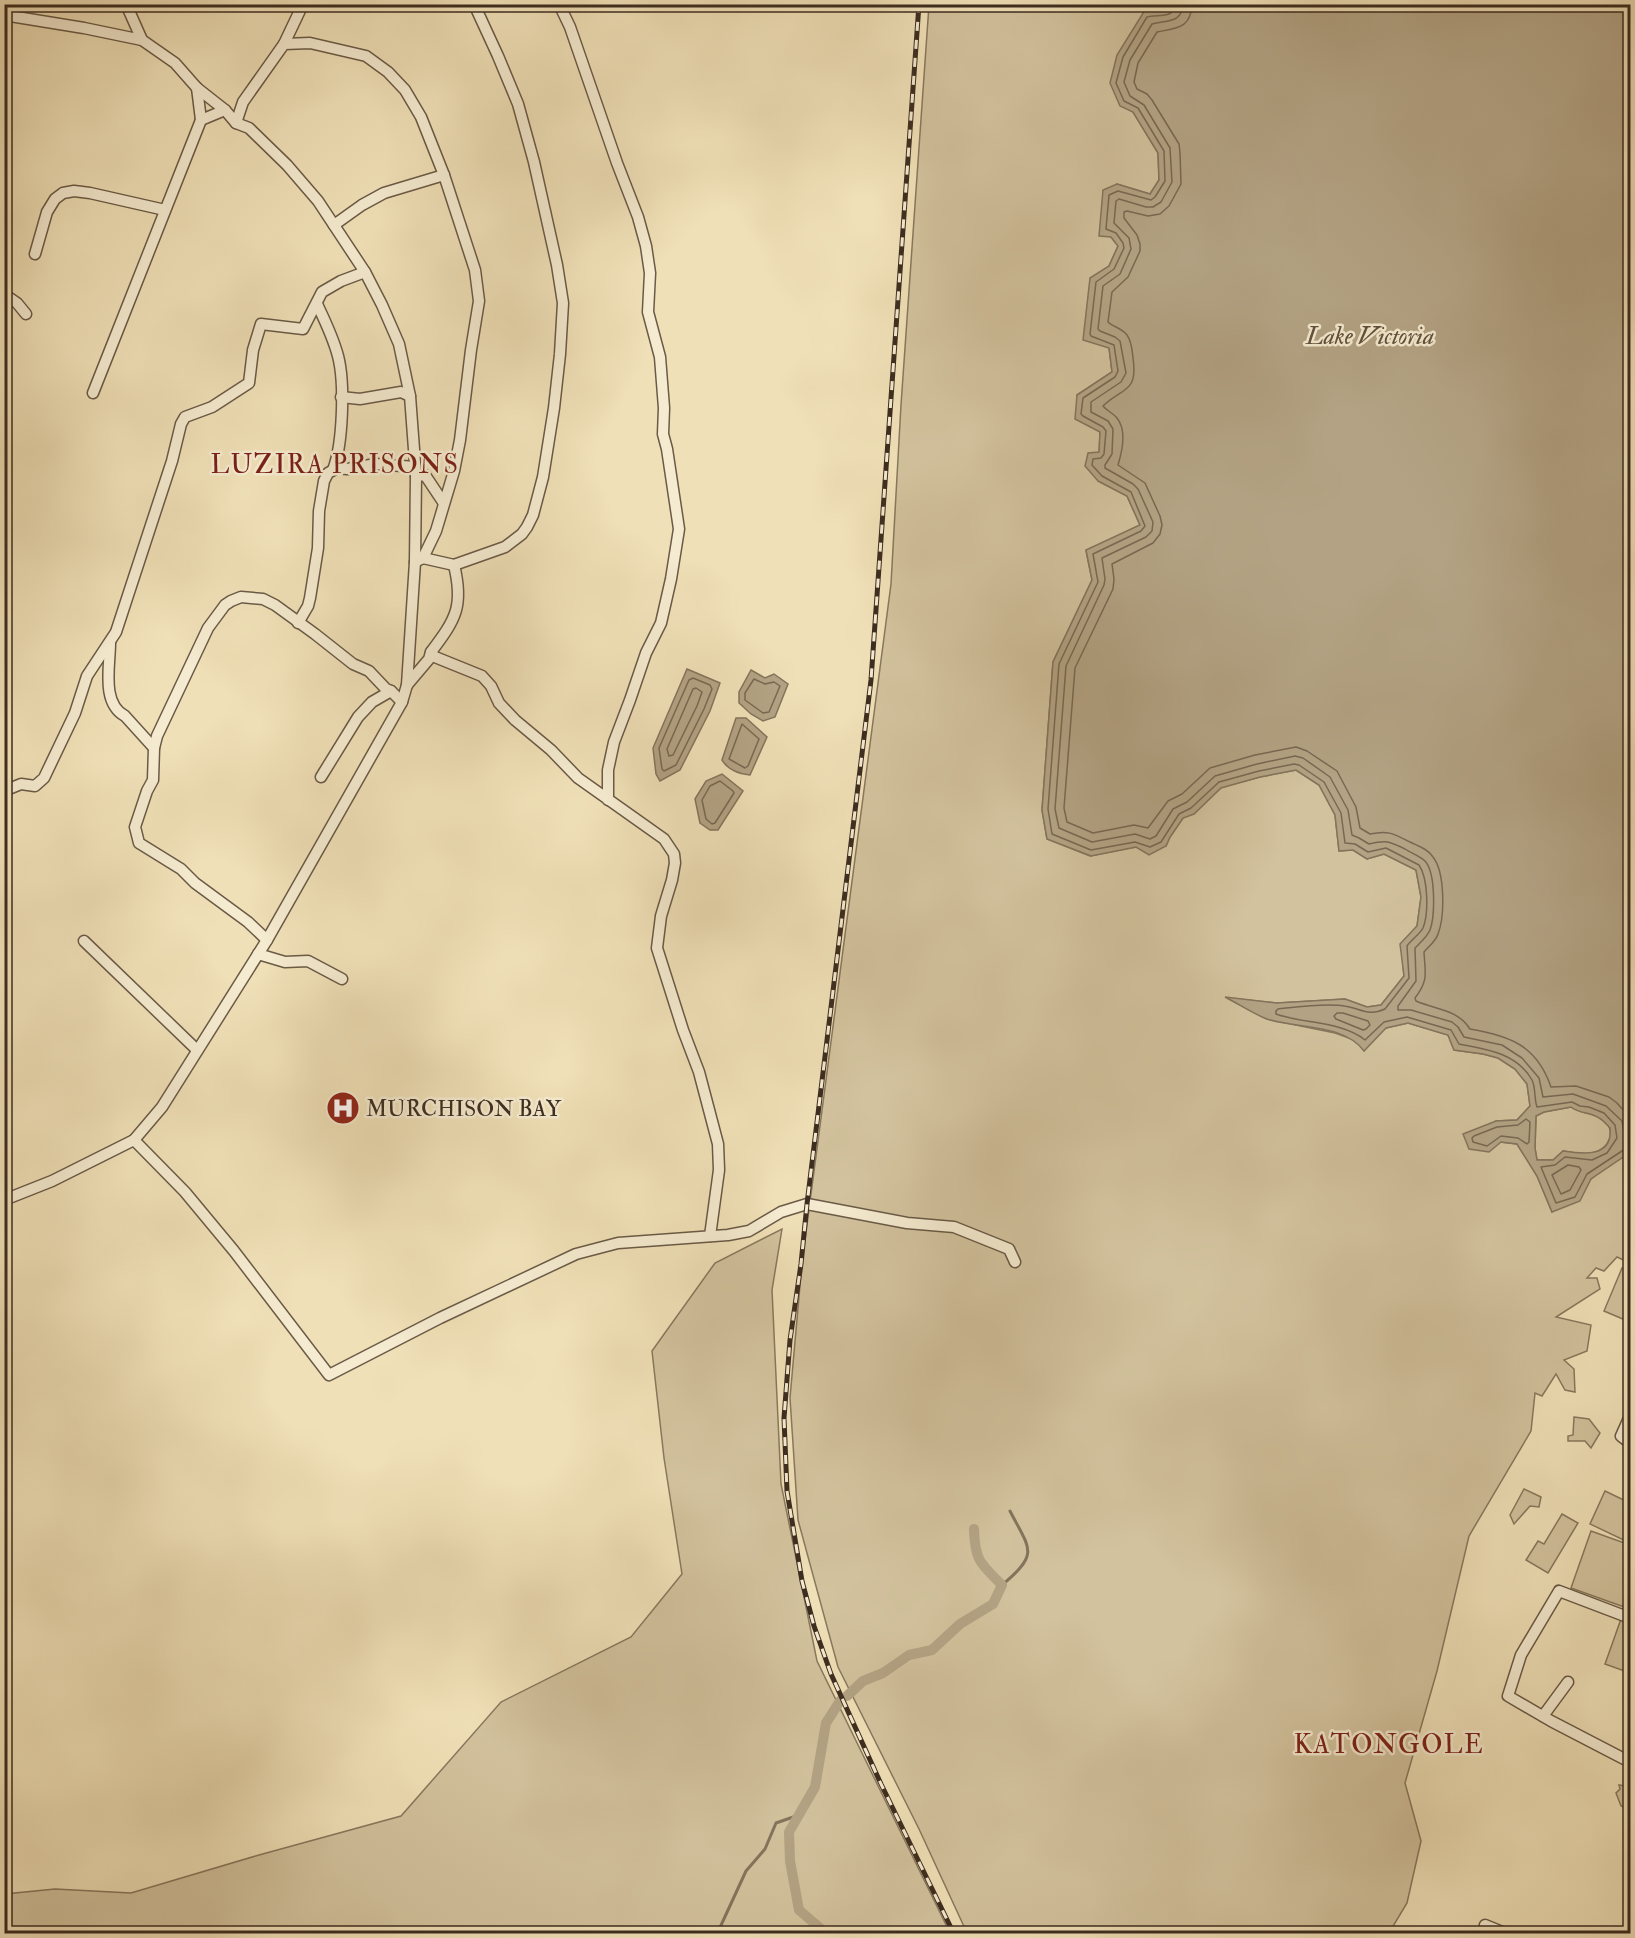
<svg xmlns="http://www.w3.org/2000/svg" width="1635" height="1938" viewBox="0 0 1635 1938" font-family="'IM FELL Double Pica',serif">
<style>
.green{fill:#d2c29d;stroke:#88785e;stroke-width:1.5}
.water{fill:#b3a384;stroke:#84745c;stroke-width:1.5;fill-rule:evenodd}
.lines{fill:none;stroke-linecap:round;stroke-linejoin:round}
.shore{stroke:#786852;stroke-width:1.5}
.stream{stroke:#84745c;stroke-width:3}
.canal{stroke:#b3a384;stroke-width:10}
.minor-casing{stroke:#6a5a46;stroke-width:13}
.minor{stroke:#f5ebd0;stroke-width:10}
.rail-casing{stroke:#3d2d20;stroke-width:5}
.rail{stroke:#f5ebd0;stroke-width:3;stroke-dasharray:9;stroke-linecap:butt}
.labels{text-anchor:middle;stroke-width:5;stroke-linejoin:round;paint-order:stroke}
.poi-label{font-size:22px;fill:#3d2d20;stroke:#f5ebd0;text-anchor:start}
.water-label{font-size:24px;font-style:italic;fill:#60503e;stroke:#f5ebd0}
.quarter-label{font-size:26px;letter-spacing:1.5px;fill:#7a1f14;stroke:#f5ebd0}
</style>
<rect width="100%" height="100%" fill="#f0e0b7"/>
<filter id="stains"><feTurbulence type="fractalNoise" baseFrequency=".00333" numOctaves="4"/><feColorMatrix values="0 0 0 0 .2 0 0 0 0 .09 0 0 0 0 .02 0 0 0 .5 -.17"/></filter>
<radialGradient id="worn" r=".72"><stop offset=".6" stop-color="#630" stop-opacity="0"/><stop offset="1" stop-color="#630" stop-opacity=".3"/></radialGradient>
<g class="green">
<polygon points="929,5 1171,5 1133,112 1158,153 1159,180 1150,194 1117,184 1111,237 1118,246 1109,266 1109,348 1112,372 1077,395 1100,432 1098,481 1127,496 1140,525 1086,551 1092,580 1053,662 1042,810 1047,839 1090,856 1136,847 1166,846 1170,837 1183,818 1194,813 1222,787 1260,777 1296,770 1319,785 1335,815 1339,851 1353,850 1367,859 1384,854 1416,870 1421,897 1417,926 1401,944 1404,976 1381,1005 1367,1007 1345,999 1277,1003 1227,998 1267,1019 1335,1033 1357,1041 1386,1028 1408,1023 1448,1035 1454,1050 1483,1054 1498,1058 1515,1069 1527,1084 1530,1106 1517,1120 1496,1121 1500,1142 1517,1144 1537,1176 1552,1212 1616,1158 1629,1154 1630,1143 1630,1263 1617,1257 1604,1271 1596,1268 1587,1278 1597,1278 1600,1289 1556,1317 1591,1325 1587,1351 1564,1360 1574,1369 1575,1392 1565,1390 1556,1374 1542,1396 1535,1393 1531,1431 1469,1536 1437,1671 1405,1783 1421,1841 1407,1903 1389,1933 967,1933 919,1829 838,1667 798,1520 790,1398 802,1263 891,584 901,405"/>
<path d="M1571 1107C1580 1114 1592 1112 1602 1119 1618 1131 1609 1149 1592 1153 1584 1156 1572 1152 1563 1151L1553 1160H1537L1535 1148 1536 1116 1544 1112Z"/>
<polygon points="782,1229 772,1290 781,1484 817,1661 950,1933 5,1933 5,1894 55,1889 131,1893 259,1855 401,1816 501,1702 631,1637 682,1574 664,1458 652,1351 715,1263"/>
<polygon points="1622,1268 1630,1271 1630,1322 1604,1311"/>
<polygon points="1574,1417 1589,1419 1600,1433 1591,1448 1585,1441 1568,1441 1568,1436 1573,1435"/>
<polygon points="1524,1489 1541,1497 1539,1507 1530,1506 1514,1524 1510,1515"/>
<polygon points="1605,1491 1630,1503 1630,1543 1590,1524"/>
<polygon points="1562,1514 1578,1523 1548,1573 1526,1560 1538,1541 1544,1544"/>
<polygon points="1591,1531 1630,1545 1630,1599 1627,1608 1571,1588"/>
<polygon points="1621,1619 1630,1622 1629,1660 1630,1661 1630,1673 1605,1664"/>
<polygon points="1629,1784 1630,1785 1630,1809 1621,1806 1616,1793 1620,1789 1619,1785 1625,1786"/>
</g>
<g class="water">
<path d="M1171 4 1630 5V1143L1629 1153 1591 1179 1580 1201 1552 1212 1537 1176 1517 1144 1501 1142 1489 1152 1469 1149 1463 1134 1496 1121 1517 1120 1530 1106 1527 1084 1515 1069 1498 1058 1483 1054 1454 1050 1448 1035 1408 1023 1386 1028 1364 1051C1343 1023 1298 1029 1267 1019 1253 1014 1239 1004 1225 997L1277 1003 1345 999 1367 1007 1381 1005 1404 976 1400 944 1417 926 1421 897 1416 870 1384 854 1367 859 1353 850 1339 851 1335 815 1319 785 1296 770 1260 777 1221 788 1194 814 1183 818 1170 837 1166 846 1149 855 1136 847 1091 856 1047 839 1042 810 1053 662 1092 580 1086 550 1140 525 1127 496 1098 481 1085 466 1088 453 1099 452 1100 432 1075 419 1077 395 1112 372 1109 348 1083 340 1090 278 1109 266 1118 246 1111 237 1099 236 1103 190 1117 184 1150 194 1159 180 1158 153 1133 112 1120 106 1110 83 1117 55 1145 10 1168 8ZM1571 1107C1580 1114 1590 1112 1599 1118 1603 1120 1607 1125 1610 1128 1613 1158 1583 1154 1563 1151L1553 1160H1537L1535 1148 1536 1116 1544 1112Z"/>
<polygon points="687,669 720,683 710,711 680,770 660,781 656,774 653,748"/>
<polygon points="751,670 765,678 774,674 788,684 775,717 763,721 751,714 739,703 739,692"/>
<path d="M736 718H746L767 737 750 775C740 774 728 770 722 760Z"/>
<polygon points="722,774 743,791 718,830 710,830 700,823 695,799 706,781"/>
</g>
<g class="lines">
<g class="shore">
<path d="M1176 4C1174 19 1158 14 1147 17L1123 57 1116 83 1124 101 1138 108 1164 151 1165 181 1155 197 1151 200 1118 191 1109 195 1106 229 1116 233 1123 243 1124 248 1114 269 1096 282 1090 334 1091 336 1114 345 1118 371 1115 377 1083 398 1081 414 1083 416 1103 427 1106 431 1104 454 1101 458 1093 459 1092 465 1102 476 1131 492 1145 526 1141 531 1093 554 1098 582 1059 664 1048 809 1052 834 1091 850 1135 842 1150 847 1161 842 1179 814 1191 808 1219 782 1259 771 1294 764 1299 765 1324 782 1341 813 1345 843 1355 844 1368 852 1386 848 1419 865C1428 878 1429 913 1423 928 1420 934 1411 940 1407 946L1409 978 1385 1009C1367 1017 1361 1008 1344 1006 1326 1003 1297 1007 1278 1009L1276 1011V1014C1304 1024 1341 1021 1365 1040L1384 1022 1407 1017 1451 1030 1459 1044C1486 1049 1517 1053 1532 1080 1536 1088 1534 1099 1537 1107L1572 1102 1580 1106 1589 1107 1604 1113 1615 1125 1617 1138 1607 1153 1592 1160 1565 1157 1555 1165 1541 1167 1556 1203 1575 1197 1587 1174 1625 1149 1630 1148"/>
<path d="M1183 4C1182 24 1166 20 1152 24L1130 60 1124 82 1130 96 1144 105 1170 148 1172 182 1161 202 1153 207H1146L1119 199 1116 201 1114 223 1129 238 1131 249 1120 274 1103 286 1098 329 1100 331 1115 337 1120 341 1126 373 1121 382 1091 402V412L1108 421 1113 429 1112 454 1105 465V468L1133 484 1138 489 1153 522 1152 531 1146 537 1102 558 1105 579 1104 585 1066 666 1055 809 1059 828 1092 842 1135 834 1150 839 1156 836 1173 809 1187 802 1215 776 1257 764 1295 756 1303 758 1330 777 1348 810 1352 835 1359 838 1369 844C1386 840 1389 841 1405 849 1411 853 1420 856 1425 861 1436 873 1435 916 1430 930 1427 937 1420 943 1415 948L1416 981 1398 1006V1010H1411L1452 1022 1458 1027 1464 1037 1502 1045 1522 1058 1539 1078 1543 1097 1573 1094 1606 1106 1622 1121 1625 1138 1630 1140"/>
<path d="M1192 4C1191 29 1176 28 1157 32L1138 63 1134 82 1137 89 1147 94 1152 100 1179 144 1180 153 1181 184 1169 206 1160 214 1148 216 1127 211 1124 212V218L1137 235 1140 244V251L1128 277 1112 292 1108 322C1113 327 1122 328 1127 335 1132 342 1132 350 1133 358 1138 393 1123 387 1103 406 1107 411 1113 413 1117 418 1127 430 1122 452 1118 465L1145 483 1160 516 1162 525 1160 534 1153 543 1112 564 1114 579 1113 589 1075 668 1064 808 1067 822 1093 833 1134 825 1148 828 1168 801 1182 794 1210 768 1255 755 1296 747 1307 751 1337 771 1356 807 1360 828 1370 834C1389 830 1394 834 1410 842 1418 846 1428 849 1433 857 1445 872 1445 916 1438 934 1436 941 1429 946 1424 952 1425 973 1429 980 1415 998L1416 1001C1437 1010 1457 1009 1470 1029 1511 1036 1537 1046 1551 1087L1576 1086 1609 1097 1617 1103 1630 1118"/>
<polygon points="693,678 710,685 712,689 704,709 676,765 664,771 662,769 659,748 689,680"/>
<polygon points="754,679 765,684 774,682 780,686 769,712 763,713 745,700 745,693"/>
<polygon points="696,688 702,692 697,706 673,755 669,756 667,749 693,689"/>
<polygon points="742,724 759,739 748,766 745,768 729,759"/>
<polygon points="720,781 733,791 734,793 715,823 712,824 706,819 702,800 710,786"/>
<polygon points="1337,1013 1343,1013 1368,1021 1370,1025 1366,1029 1363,1030 1336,1019 1334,1016"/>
<polygon points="1526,1119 1530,1122 1529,1142 1527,1144 1518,1138 1501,1136 1487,1146 1473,1142 1472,1138 1474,1136 1497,1127 1518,1125"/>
<polygon points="1568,1165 1579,1167 1581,1170 1570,1190 1561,1194 1552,1175"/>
</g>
<g class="stream">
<path d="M1002 1585C1040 1553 1030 1550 1010 1511"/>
<polyline points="717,1934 746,1871 765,1849 776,1823 799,1815"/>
</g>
<g class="canal">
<path d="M847 1696 863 1681 883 1673 909 1655 932 1650 960 1624 993 1604 1002 1585C980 1563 975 1561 974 1529"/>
<polyline points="827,1934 799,1910 790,1861 789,1832 815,1787 826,1723 840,1701"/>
</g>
<g class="minor-casing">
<g id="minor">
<polyline points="559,4 570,27 617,163 638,217 646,246 650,273 648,312 660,357 664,408 663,434 667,449 679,529 671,579 661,623 646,653 630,700 614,742 608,770 608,800"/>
<polyline points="4,15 84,28 142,40"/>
<polyline points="284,44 303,4"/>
<polyline points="197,88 201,120"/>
<polyline points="236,123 243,102 284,44 310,43 366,56 388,72 405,90 421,117 444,175 475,270 479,301 471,350 460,440 454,471 436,531 423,558 415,562"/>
<polyline points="334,225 362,205 384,193 444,175"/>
<polyline points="35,254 47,212 55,199 63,193 74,191 90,193 165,210"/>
<polyline points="4,294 17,303 26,314"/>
<path d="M317 304C325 321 333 337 338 356 345 383 343 444 333 470"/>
<polyline points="93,393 201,120 225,110"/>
<polyline points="341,397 360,399 401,392 410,396"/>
<polyline points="416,476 425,475 443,502"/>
<polyline points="423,558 454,565 505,547 522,534 527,527 533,515 543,477 554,408 560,354 563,303 557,265 534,162 518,104 498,56 474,4"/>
<polyline points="298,623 308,606 310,598 318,548 319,511 324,481 328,473 337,468 347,469 376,464 415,467"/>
<path d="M110 643C110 666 101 703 125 716L154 748"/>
<path d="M431 652C456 619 464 606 454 565"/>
<polyline points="407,685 429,659 431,652 435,657 482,676 491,686 499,703 515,720 551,750 578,778 664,839 674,854 675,863 672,880 661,916 657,948 683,1030 699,1072 718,1144 719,1170 710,1236"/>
<polyline points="321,777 358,717 372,702 391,691"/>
<polyline points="4,791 21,784 35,786 44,778 75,713 87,676 116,632 172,461 181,424 185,417 212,407 249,383 253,350 261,324 303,329 322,292 341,281 365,272"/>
<polyline points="267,940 248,922 195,883 181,869 139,843 135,827 147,791 153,780 154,748 157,736 208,628 225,605 231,601 241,597 263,599 275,605 315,634 353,664 369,671 386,689 391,691 402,702"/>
<polyline points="84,941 197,1050"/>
<polyline points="258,954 285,962 308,961 342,979"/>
<polyline points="134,1140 185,1192 234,1251 329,1375 440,1318 576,1254 618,1243 728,1235 749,1231 781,1212 807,1204 907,1223 954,1227 1009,1249 1015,1262"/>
<polyline points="4,1200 52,1181 134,1140 162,1107 267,940 402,702 407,685 415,562 416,476 410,396 399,344 382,305 365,272 318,201 287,165 249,128 236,123 225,110 197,88 175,63 142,40 126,4"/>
<polyline points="1630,1416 1621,1436 1630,1443"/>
<polyline points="1630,1618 1559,1591 1521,1655 1508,1696 1551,1721 1630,1762"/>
<polyline points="1543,1716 1568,1682"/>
<polyline points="1485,1925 1507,1934"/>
</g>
</g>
<use href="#minor" class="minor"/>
<g class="rail-casing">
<polyline id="rail" points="919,4 871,680 807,1204 801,1264 790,1340 784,1418 787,1491 802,1581 814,1626 831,1674 881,1784 954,1934"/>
</g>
<use href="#rail" class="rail"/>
</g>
<defs>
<g id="hospital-disc" transform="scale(1.725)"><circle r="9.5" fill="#8f2418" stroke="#f5ebd0"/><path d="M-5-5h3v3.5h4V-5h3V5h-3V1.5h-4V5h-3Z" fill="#fff"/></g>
</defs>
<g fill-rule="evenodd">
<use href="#hospital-disc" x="343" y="1108"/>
</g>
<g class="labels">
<g class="poi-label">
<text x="366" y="1116">MURCHISON BAY</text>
</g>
<g class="water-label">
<text x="1370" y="344">Lake Victoria</text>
</g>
<g class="quarter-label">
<text x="335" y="473">LUZIRA PRISONS</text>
<text x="1389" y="1753">KATONGOLE</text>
</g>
</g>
<rect width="1635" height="1938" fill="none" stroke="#f0e0b7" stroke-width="24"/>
<rect x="6" y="6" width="1623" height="1926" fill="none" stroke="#3d2d20" stroke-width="3"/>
<rect x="12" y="12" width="1611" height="1914" fill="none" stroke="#3d2d20" stroke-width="1.5"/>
<rect width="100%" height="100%" filter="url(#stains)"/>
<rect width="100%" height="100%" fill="url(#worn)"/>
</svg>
